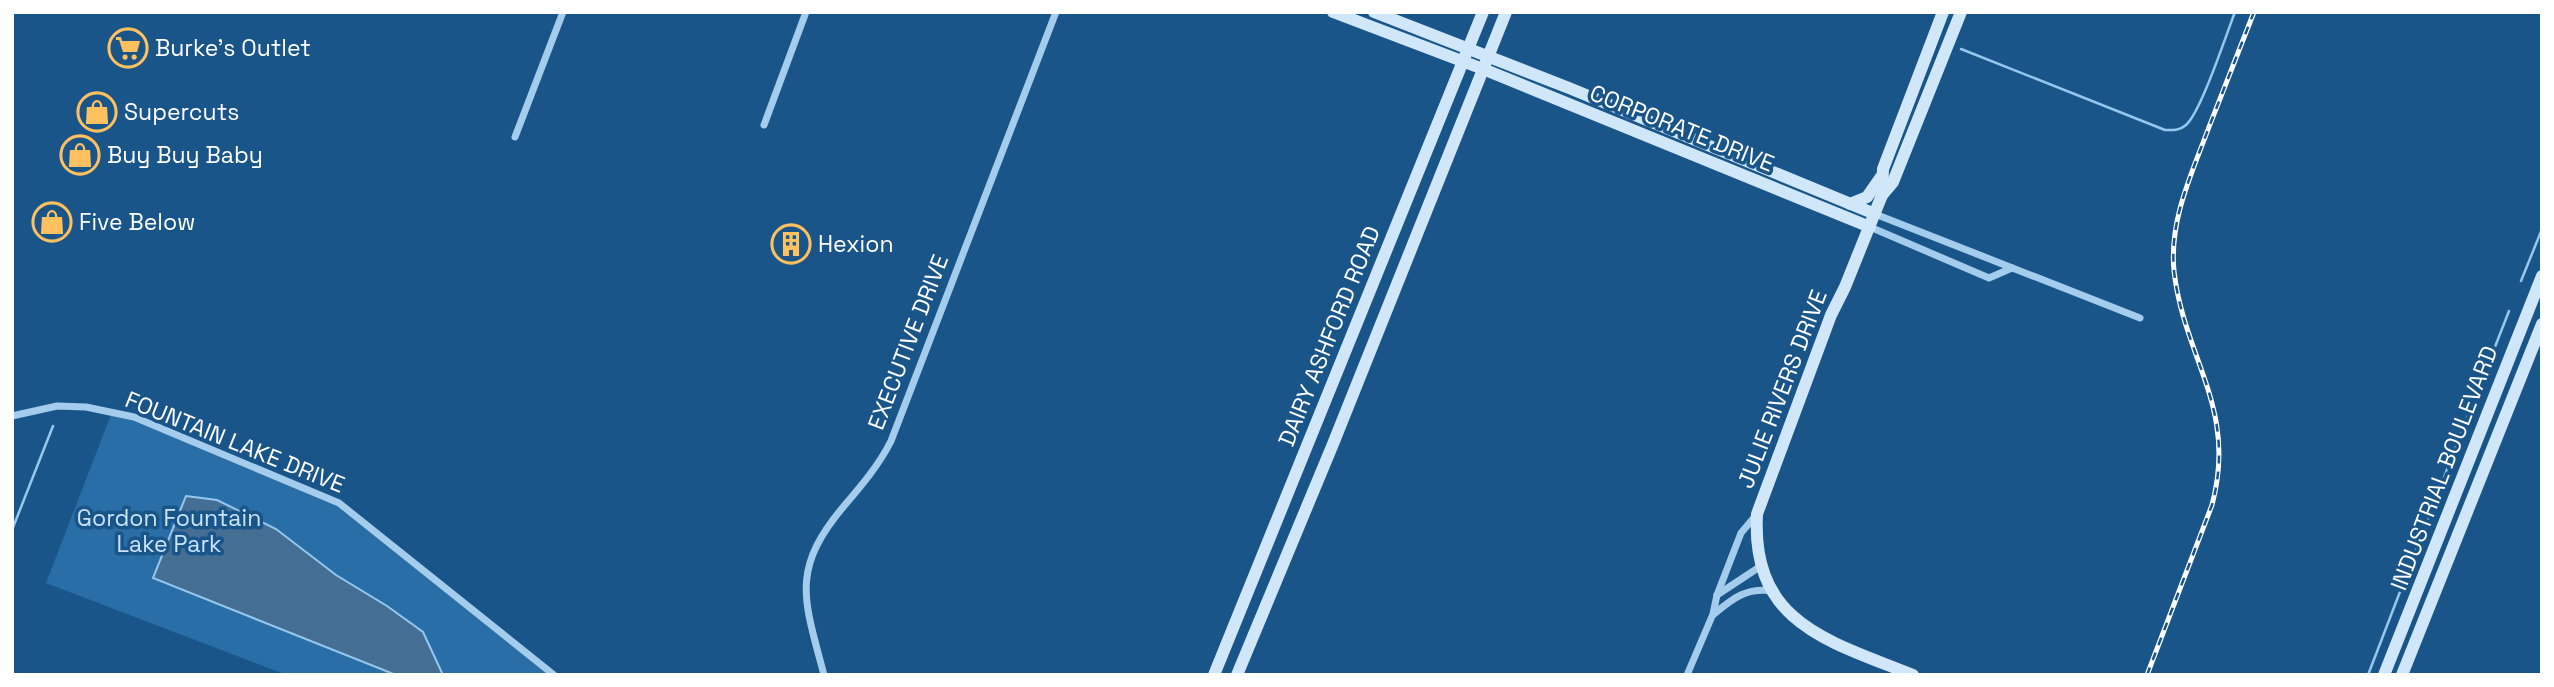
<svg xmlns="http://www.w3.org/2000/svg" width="2554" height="687" viewBox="0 0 2554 687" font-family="'Space Grotesk',sans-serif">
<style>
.green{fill:#296ea6}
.water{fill:#446e94;stroke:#96c8ef;stroke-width:2}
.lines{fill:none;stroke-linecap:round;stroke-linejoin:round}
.stream{stroke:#96c8ef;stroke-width:2.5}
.street{stroke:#a3cced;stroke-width:7}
.secondary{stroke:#d0e6f9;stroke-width:12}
.rail-casing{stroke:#fff;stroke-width:5}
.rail{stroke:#1a558a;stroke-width:2.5;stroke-dasharray:8;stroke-linecap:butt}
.labels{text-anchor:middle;stroke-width:7;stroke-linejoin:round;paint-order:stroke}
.poi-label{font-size:23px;fill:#fff;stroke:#1a558a;text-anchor:start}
.street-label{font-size:23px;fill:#fff;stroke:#1a558a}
.park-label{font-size:23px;fill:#c9e4fa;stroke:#1a558a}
</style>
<rect width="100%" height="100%" fill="#1a558a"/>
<polygon class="green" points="112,412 339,503 556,675 287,675 46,583"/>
<polygon class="water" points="186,496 217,500 276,529 336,575 387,606 423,632 443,675 396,675 153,578"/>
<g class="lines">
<g class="stream">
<path d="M1961 49 2165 130C2173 130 2179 131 2186 125 2201 112 2226 35 2235 12"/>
<polyline points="2521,281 2542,229"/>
<polyline points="2455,449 2509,311"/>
<polyline points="12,530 53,426"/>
<polyline points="2368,675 2448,467"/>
</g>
<g class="street">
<polyline points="764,125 806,12"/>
<polyline points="515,137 563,12"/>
<polyline points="1875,214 2140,318"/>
<polyline points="1870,227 1989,278 2012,268"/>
<polyline points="12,416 57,406 86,407 134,417 339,503 554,675"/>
<polyline points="1717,595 1761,566"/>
<path d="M1714 614C1733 598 1747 587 1773 591"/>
<path d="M824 675C804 599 790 570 844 506 862 485 879 465 891 441L1056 12"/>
<polyline points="1687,675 1713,614 1717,595 1741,533 1757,514"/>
</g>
<g class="secondary">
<polyline points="1333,12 1483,69 1870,227"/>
<polyline points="1374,12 1569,88 1875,214"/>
<polyline points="1882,195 1883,169 1943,12"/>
<polyline points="1850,204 1867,197 1881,177"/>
<polyline points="1214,675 1483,12"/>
<polyline points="1237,675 1333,444 1506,12"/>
<path d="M1913 675C1829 641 1751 624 1757 514L1831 315 1845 287 1882 195 1893 182 1961 12"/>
<polyline points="2384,675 2542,276"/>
<polyline points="2402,675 2542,324"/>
</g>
<g class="rail-casing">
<path id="rail" d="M2147 675 2212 505C2238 408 2184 359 2174 271 2169 220 2192 173 2209 127 2224 89 2239 50 2254 12"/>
</g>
<use href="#rail" class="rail"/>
</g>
<defs>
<g id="supermarket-ring" transform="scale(2.0125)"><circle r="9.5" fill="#1a558a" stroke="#ffc15f" stroke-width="1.5"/><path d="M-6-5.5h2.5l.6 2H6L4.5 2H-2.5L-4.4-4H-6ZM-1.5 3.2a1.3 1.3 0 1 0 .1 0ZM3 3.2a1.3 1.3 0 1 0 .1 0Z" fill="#ffc15f"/></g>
<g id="shop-ring" transform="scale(2.0125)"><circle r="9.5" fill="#1a558a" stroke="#ffc15f" stroke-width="1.5"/><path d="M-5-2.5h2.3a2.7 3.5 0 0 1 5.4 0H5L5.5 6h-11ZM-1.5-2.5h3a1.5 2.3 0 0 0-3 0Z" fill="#ffc15f"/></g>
<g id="building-ring" transform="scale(2.0125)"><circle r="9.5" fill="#1a558a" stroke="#ffc15f" stroke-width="1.5"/><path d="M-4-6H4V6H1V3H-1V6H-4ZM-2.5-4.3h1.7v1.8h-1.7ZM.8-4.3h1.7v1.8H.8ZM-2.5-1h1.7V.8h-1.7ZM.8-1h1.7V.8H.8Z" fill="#ffc15f"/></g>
</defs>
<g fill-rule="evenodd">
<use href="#supermarket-ring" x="128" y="48"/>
<use href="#shop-ring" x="97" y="112"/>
<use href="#shop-ring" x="80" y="155"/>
<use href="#shop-ring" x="52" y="222"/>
<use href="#building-ring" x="791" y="244"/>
</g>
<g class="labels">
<g class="poi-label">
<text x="155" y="56">Burke's Outlet</text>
<text x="124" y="120">Supercuts</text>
<text x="107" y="163">Buy Buy Baby</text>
<text x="79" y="230">Five Below</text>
<text x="818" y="252">Hexion</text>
</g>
<g class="street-label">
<text transform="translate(1682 128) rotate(22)" y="8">CORPORATE DRIVE</text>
<text transform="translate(1329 336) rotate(-68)" y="8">DAIRY ASHFORD ROAD</text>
<text transform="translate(908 342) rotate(-69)" y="8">EXECUTIVE DRIVE</text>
<text transform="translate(1782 389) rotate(-69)" y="8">JULIE RIVERS DRIVE</text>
<text transform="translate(235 442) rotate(22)" y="8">FOUNTAIN LAKE DRIVE</text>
<text transform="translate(2444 468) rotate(-69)" y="8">INDUSTRIAL BOULEVARD</text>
</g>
<g class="park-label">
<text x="169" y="526">Gordon Fountain<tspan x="169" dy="26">Lake Park</tspan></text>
</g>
</g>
<rect width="2554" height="687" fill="none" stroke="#ffffff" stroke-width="28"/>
</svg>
